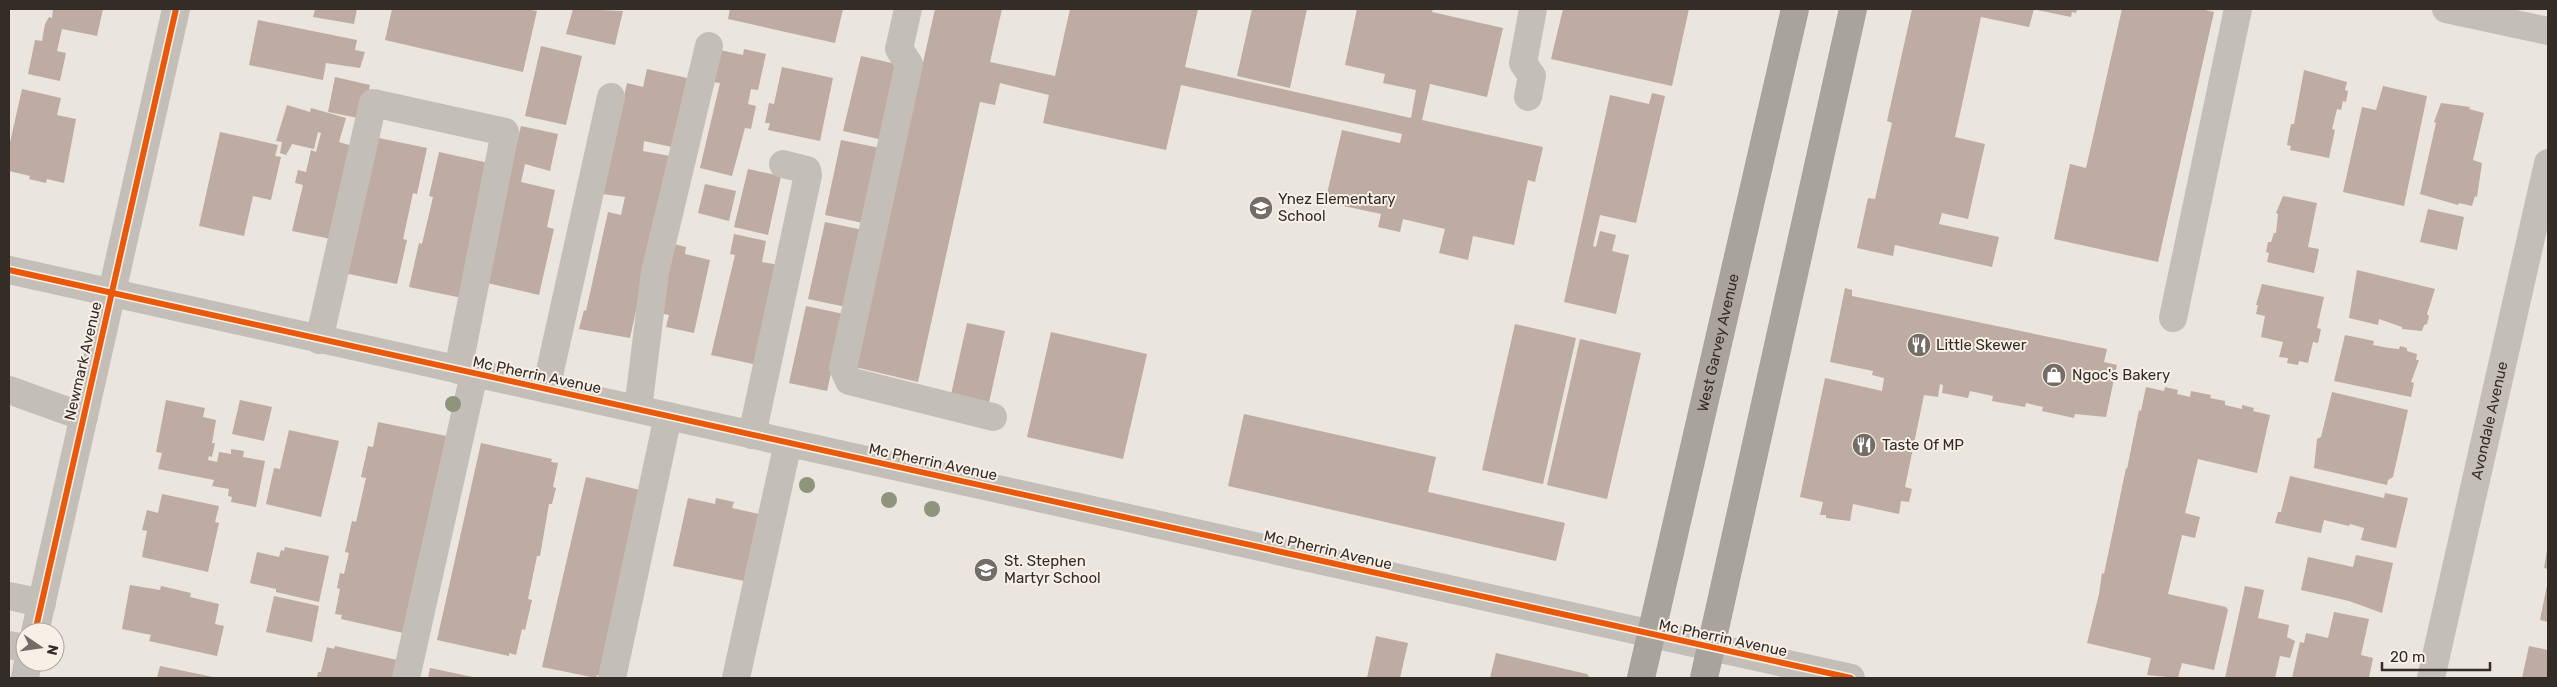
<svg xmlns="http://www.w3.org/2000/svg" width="2557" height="687" viewBox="0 0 2557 687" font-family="Rubik,sans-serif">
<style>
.building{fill:#beaba2}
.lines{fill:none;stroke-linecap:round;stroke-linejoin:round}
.minor{stroke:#c4beb9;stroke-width:28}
.major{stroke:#a9a39e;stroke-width:28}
.cycleway-casing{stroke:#f8f0e6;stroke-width:9}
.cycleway{stroke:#e8590c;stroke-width:6}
.tree{fill:#8f947d}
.labels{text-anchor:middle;stroke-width:4;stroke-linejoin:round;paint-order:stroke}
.poi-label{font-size:15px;fill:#342c27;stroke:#f8f0e6;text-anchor:start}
.street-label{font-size:15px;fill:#342c27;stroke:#f8f0e6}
</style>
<rect width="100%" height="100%" fill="#ebe5df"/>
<g class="building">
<polygon points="53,9 103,9 97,36 62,29 57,51 66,53 60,81 28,74 35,40 42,41 45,24 49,17 52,18"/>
<polygon points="315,9 357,9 354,24 313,17"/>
<polygon points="392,9 525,9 537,11 523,72 385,40"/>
<polygon points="573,9 623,11 615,45 566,34"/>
<polygon points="730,9 843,9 835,43 728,19"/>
<polygon points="935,9 1002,9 990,62 1055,76 1070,9 1198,9 1185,67 1411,118 1416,90 1383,83 1385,74 1345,65 1357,9 1433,9 1432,12 1503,28 1487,97 1430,84 1422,120 1543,147 1535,182 1528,180 1514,245 1473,236 1468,260 1439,253 1445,229 1403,219 1400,232 1378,227 1381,214 1325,202 1342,130 1400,143 1402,134 1181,85 1166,150 1043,123 1049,95 1000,83 995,105 980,102 918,382 855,367"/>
<polygon points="1252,9 1307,9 1290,88 1237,76"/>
<polygon points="1563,9 1689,9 1672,86 1551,59"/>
<polygon points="1912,9 2034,9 2029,27 1981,17 1955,137 1985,144 1968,219 1942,213 1939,224 1999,237 1992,267 1895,245 1893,256 1857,248 1868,198 1875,199 1892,123 1887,121"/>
<polygon points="2077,9 2076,13 2072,12 2071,17 2037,10"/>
<polygon points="2122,9 2201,9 2214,12 2158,262 2054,239 2070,164 2086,168"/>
<polygon points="258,20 357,40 355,50 365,52 360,68 326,63 323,80 249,65"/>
<polygon points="541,46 582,56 566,125 525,116"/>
<polygon points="744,49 766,54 758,90 751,89 748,104 756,106 751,129 745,128 732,176 700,168 720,83 713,82 720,50 743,55"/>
<polygon points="861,56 900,65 883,140 843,131"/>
<polygon points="782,67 833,78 820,141 768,130 770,123 765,123 769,103 774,104"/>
<polygon points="647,69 687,78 672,147 644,141 643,151 670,156 630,338 579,329 584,310 586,311 608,212 621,215 625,197 602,194 627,83 643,87"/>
<polygon points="2304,70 2347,82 2345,90 2348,91 2346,102 2343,101 2341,110 2337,109 2332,129 2335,130 2329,158 2290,150 2291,146 2287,145 2291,124 2294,124"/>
<polygon points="335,77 370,85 363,119 328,112"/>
<polygon points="2383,86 2427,96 2404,206 2343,192 2362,107 2376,110"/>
<polygon points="22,89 61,98 57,115 76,119 64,183 47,179 46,183 29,179 30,176 9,171 9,147"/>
<polygon points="1652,93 1665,96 1636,223 1600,215 1593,246 1596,247 1600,231 1616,235 1612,251 1629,255 1616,314 1564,302 1610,95 1649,104"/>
<polygon points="2441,103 2470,107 2469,109 2484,113 2473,160 2482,163 2477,197 2475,196 2472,206 2459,203 2458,205 2420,194 2436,123 2434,122"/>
<polygon points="287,105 310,112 311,108 346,118 339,142 352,146 331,239 292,231 303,185 295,183 298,170 306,172 311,150 316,152 321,133 318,132 314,149 292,144 286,155 280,153 282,142 276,141"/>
<polygon points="521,126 558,134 550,171 525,164 521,182 555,190 547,227 554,229 539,295 483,282"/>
<polygon points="220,132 278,145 275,156 281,157 271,200 253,196 244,236 199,226"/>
<polygon points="374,137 427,148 417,194 413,193 403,239 407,240 397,284 344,273"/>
<polygon points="841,140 880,148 863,223 825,215"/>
<polygon points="439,152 493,164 462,298 409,287 419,243 422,244 433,197 429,196"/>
<polygon points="748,169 781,176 768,235 734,227"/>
<polygon points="705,184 736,191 729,221 698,213"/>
<polygon points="2283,196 2317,203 2308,247 2319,249 2314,273 2267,262 2269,253 2266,252 2268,242 2271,242 2274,233 2276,233 2278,214 2276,213"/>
<polygon points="2428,209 2464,217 2457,250 2420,242"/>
<polygon points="825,222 863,230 846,307 808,299"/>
<polygon points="734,234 766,241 762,262 779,265 758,365 711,355 735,255 730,254"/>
<polygon points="670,243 686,247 685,254 710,260 694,333 666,327 669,315 655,312"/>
<polygon points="2357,270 2435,289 2427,314 2429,316 2427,324 2424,325 2422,331 2402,329 2402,327 2379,319 2378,325 2349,318"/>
<polygon points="2262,284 2324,297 2317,328 2321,329 2318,343 2313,342 2308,363 2299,361 2298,365 2287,363 2288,358 2279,357 2283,342 2261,337 2265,316 2256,314 2258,305 2256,305"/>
<polygon points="1845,288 1852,290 1852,296 2107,349 2104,362 2117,365 2106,417 2075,414 2074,418 2042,411 2043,407 2026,403 2025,407 1992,401 1993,396 1970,391 1968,398 1942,393 1943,385 1940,384 1938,397 1924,395 1905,487 1912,489 1909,502 1901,501 1899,514 1853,504 1850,521 1826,518 1826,515 1820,515 1823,502 1800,497 1825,378 1882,391 1884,378 1872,375 1873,371 1830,362"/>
<polygon points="806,306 844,314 827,391 789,383"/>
<polygon points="967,323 1005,331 988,407 950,399"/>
<polygon points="1515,324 1576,338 1543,484 1482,470"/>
<polygon points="1051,332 1147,354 1123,459 1027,437"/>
<polygon points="2345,335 2374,341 2373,345 2389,348 2399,349 2400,346 2407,348 2407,351 2417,354 2416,360 2419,360 2411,382 2414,383 2411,397 2334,381"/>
<polygon points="1580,339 1641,353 1607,499 1547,485"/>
<polygon points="2146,387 2164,391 2165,387 2178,390 2177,394 2190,397 2191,391 2211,395 2210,398 2225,401 2225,405 2242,409 2242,405 2254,408 2253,411 2270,415 2257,473 2198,459 2185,513 2200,517 2195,538 2182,535 2168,594 2226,607 2228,610 2214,670 2182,663 2178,678 2147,675 2151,658 2087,643 2099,594 2102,573 2104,574 2126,468 2127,469 2139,410 2141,411"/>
<polygon points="2332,392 2408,410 2393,477 2388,480 2387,485 2314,468 2317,439 2321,437"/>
<polygon points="166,400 205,408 203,417 216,420 212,443 215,443 212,457 209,456 208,460 217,462 219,452 231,454 231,449 244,451 243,457 265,461 256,507 231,502 232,497 228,496 229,489 212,486 214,480 158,469 162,453 156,452"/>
<polygon points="240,400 272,407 264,441 232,434"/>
<polygon points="1244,414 1436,457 1428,492 1565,523 1556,561 1228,486"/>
<polygon points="378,422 456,438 412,635 341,619 342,615 335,614 340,589 337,588 340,573 344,574 349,553 345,552 352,521 356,522 366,478 361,477 368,446 373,447"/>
<polygon points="289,430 339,441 321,517 266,504 274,468 280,469"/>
<polygon points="481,443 552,459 551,462 558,463 553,487 556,488 552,504 549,504 540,556 537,556 528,599 532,600 525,630 522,629 516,655 509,653 509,656 437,640"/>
<polygon points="2290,476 2384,498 2385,493 2408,498 2396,548 2361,540 2364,528 2350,524 2349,526 2324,520 2321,533 2275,523 2278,512 2281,512"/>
<polygon points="586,477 644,491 602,677 597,675 596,678 542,667"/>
<polygon points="162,494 219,506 215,522 219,523 208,572 142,557 147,531 142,530 147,510 158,513"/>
<polygon points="688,498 715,504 716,498 734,502 732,508 759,514 744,581 673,566"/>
<polygon points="285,547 329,556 319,602 276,592 276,589 250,583 257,552 279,557 281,550 284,551"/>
<polygon points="2547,550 2548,550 2548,569 2544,568"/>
<polygon points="2356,555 2393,563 2382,613 2349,601 2301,590 2308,557 2353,567"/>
<polygon points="130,585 160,590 161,586 191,593 190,597 219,604 215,624 224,626 217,656 149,641 151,635 122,629"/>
<polygon points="2547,585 2548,585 2548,622 2540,620"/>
<polygon points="2245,586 2264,590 2258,618 2289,625 2287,637 2295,641 2290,658 2280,656 2275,678 2225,678"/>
<polygon points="274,596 319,606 312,642 266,632"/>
<polygon points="2334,612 2369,619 2361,655 2373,658 2369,678 2292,678 2300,642 2304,643 2306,633 2328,638"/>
<polygon points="1376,636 1408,643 1400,678 1367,678"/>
<polygon points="335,646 406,662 402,678 317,678 318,672 321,672 327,647 334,649"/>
<polygon points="2529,646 2548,650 2548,678 2522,678"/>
<polygon points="1496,653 1587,674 1590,678 1490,678"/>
<polygon points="160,666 213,677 213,678 157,678"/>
<polygon points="430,668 473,677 472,678 428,678"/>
</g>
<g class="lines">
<g class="minor">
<polyline points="908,9 899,49 909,64 843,368 849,381 993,417"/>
<polyline points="2446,9 2548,31"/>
<polyline points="1528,97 1532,76 1523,63 1533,9"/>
<polyline points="9,270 1851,678"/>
<polyline points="2173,318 2238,9"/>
<polyline points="319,340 373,103 505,132 458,370"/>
<polyline points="546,389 611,97"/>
<polyline points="9,390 84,417"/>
<polyline points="638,409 655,272 709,46"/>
<polyline points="752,435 808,175 807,170 783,164"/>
<polyline points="9,596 42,603"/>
<polyline points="35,632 176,9"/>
<polyline points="9,645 25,648"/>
<polyline points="25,678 28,662"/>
<polyline points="406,678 474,374"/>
<polyline points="612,678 668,416"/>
<polyline points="736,678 788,443"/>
<path id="s1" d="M2431 678 2548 163"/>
</g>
<g class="major">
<path id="s2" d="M1641 678 1795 9"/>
<polyline points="1704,678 1853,9"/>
</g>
<g class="cycleway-casing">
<g id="cycleway">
<polyline points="9,270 1851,678"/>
<polyline points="35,632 176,9"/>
</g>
</g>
<use href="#cycleway" class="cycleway"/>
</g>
<g class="tree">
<circle cx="453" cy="404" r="8"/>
<circle cx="807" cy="485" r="8"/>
<circle cx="889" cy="500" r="8"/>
<circle cx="932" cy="509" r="8"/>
</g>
<defs>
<g id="school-disc" transform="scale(1.25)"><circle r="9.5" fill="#746d67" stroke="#f8f0e6"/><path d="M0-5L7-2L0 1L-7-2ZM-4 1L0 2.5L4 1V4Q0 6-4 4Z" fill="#fff"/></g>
<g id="restaurant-disc" transform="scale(1.25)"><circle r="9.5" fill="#746d67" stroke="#f8f0e6"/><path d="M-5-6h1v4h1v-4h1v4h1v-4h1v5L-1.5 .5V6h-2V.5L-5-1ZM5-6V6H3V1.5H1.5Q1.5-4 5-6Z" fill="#fff"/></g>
<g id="shop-disc" transform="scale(1.25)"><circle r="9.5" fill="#746d67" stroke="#f8f0e6"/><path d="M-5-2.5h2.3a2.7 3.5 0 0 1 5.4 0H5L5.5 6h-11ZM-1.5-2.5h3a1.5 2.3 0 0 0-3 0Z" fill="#fff"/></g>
</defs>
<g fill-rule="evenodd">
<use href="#school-disc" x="1261" y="208"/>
<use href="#restaurant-disc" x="1919" y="345"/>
<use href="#shop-disc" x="2054" y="375"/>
<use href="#restaurant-disc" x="1864" y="445"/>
<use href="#school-disc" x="986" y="570"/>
</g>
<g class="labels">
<g class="poi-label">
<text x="1278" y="204">Ynez Elementary<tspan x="1278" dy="17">School</tspan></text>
<text x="1936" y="350">Little Skewer</text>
<text x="2072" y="380">Ngoc's Bakery</text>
<text x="1882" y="450">Taste Of MP</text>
<text x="1004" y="566">St. Stephen<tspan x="1004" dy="17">Martyr School</tspan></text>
</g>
<g class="street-label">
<text dy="5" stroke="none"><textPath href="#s2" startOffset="344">West Garvey Avenue</textPath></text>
<text transform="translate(83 361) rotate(-77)" y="5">Newmark Avenue</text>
<text transform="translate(537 375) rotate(12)" y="5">Mc Pherrin Avenue</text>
<text dy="5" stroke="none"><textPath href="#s1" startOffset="264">Avondale Avenue</textPath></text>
<text transform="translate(933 462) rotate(12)" y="5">Mc Pherrin Avenue</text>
<text transform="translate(1328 550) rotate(13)" y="5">Mc Pherrin Avenue</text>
<text transform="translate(1723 638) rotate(12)" y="5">Mc Pherrin Avenue</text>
</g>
</g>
<rect width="2557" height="687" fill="none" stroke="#342c27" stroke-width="20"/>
<g transform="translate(40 647) rotate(103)"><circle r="24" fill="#f8f0e6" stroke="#aaa29a"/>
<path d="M0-4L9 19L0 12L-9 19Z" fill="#746d67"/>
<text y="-8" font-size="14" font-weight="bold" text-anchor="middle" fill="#342c27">N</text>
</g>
<path d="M2382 662v8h108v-8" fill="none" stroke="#342c27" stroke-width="2.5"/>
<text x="2390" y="662" font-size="15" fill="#342c27" stroke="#f8f0e6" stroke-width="4" paint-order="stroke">20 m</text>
</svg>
